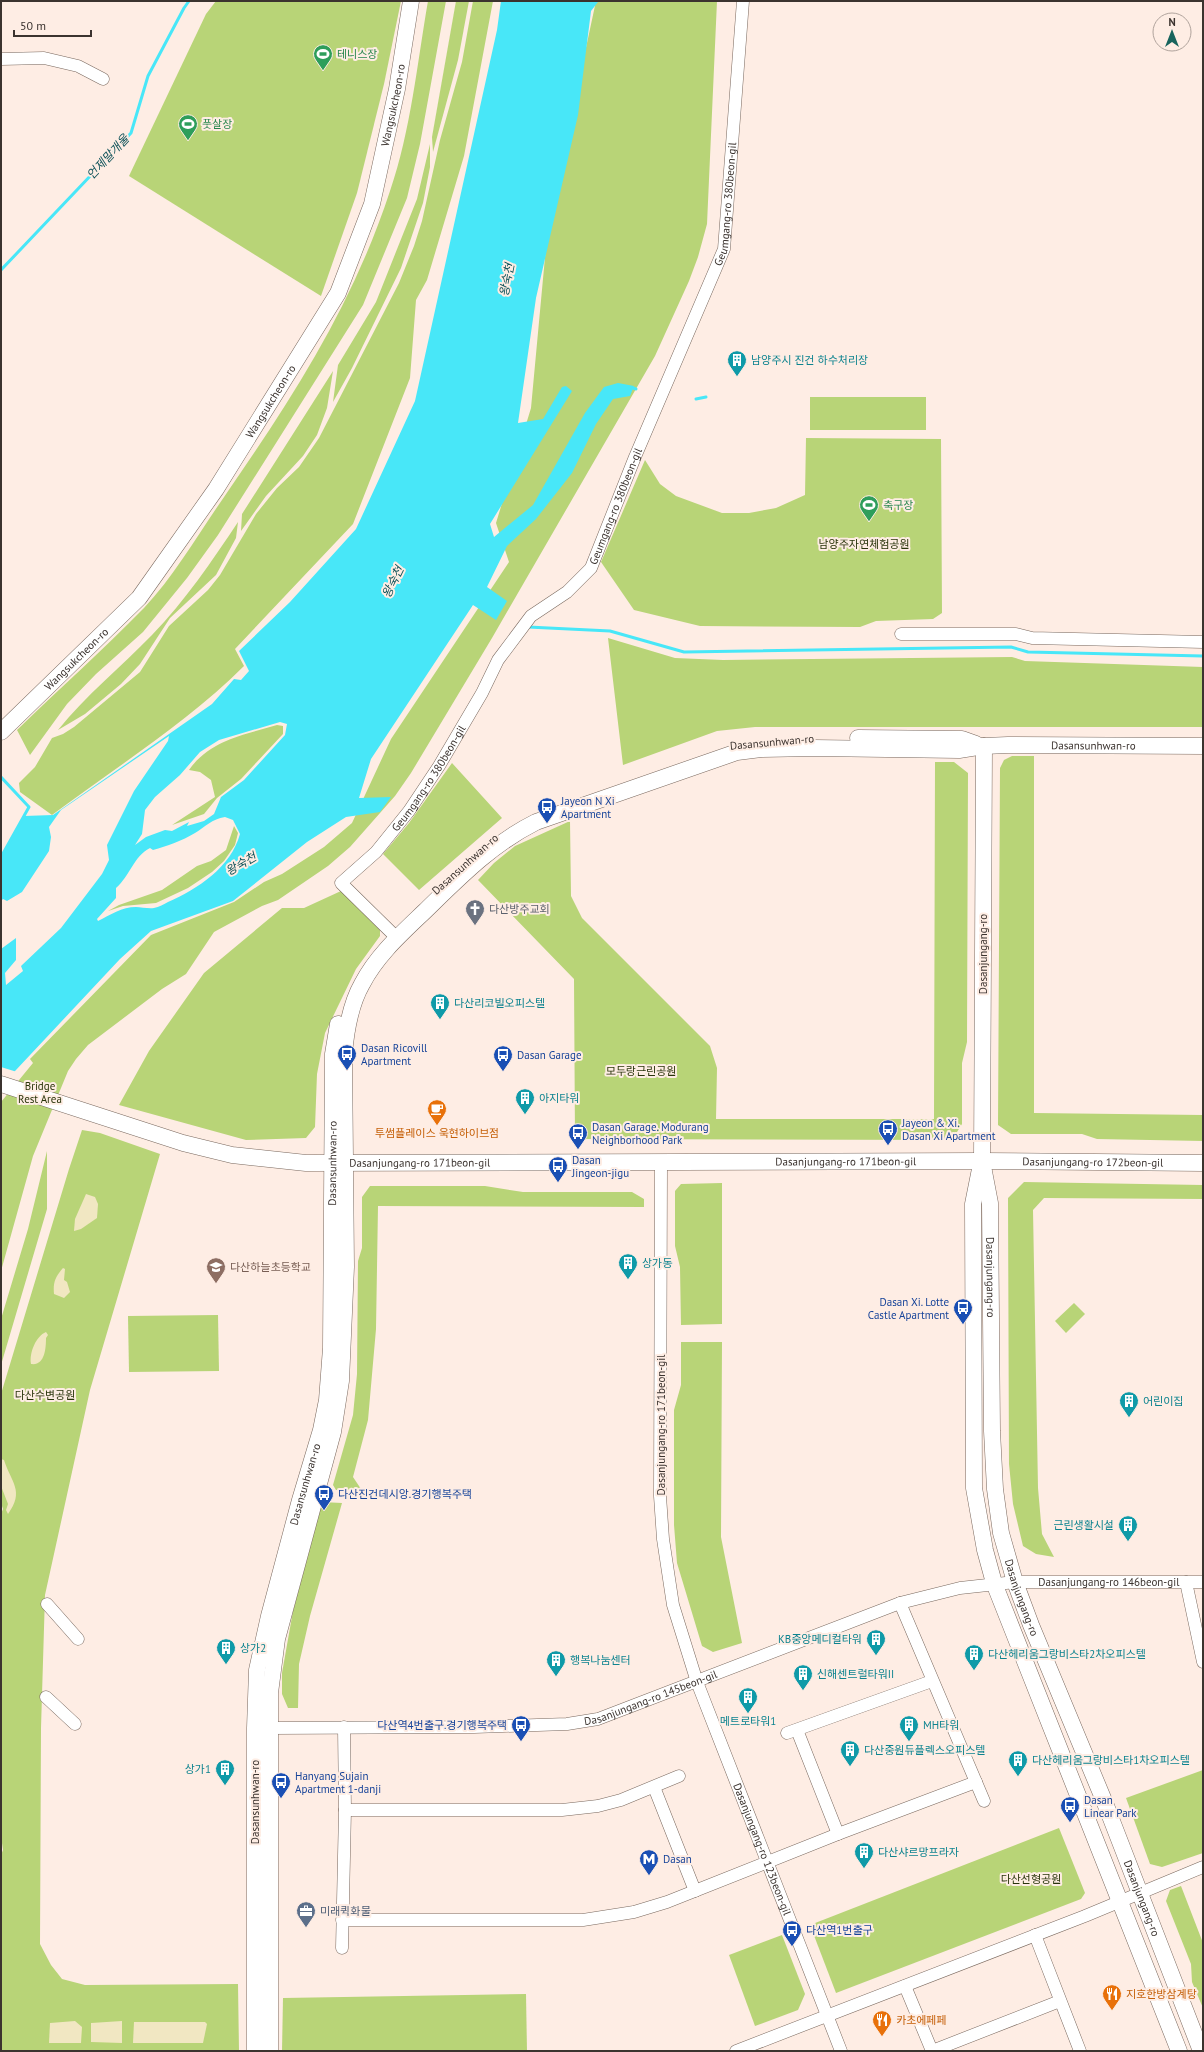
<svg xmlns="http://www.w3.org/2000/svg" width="1204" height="2052" viewBox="0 0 1204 2052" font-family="'PT Sans','Noto Sans KR',sans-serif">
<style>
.green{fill:#b8d477}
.sand{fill:#f1e7c2}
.water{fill:#48e7f8;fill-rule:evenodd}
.pier{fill:#feede4}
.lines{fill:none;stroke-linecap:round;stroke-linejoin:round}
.stream{stroke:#48e7f8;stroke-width:3}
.street-casing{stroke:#79685e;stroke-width:13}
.secondary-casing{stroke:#79685e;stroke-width:17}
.street{stroke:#fff;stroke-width:12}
.secondary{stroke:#fff;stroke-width:16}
.labels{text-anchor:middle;stroke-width:4;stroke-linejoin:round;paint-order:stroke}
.leisure-label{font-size:11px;fill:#27864d;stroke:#feede4;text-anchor:start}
.street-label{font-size:11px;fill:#3b332f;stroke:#feede4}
.culture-label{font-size:11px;fill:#0d838f;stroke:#feede4;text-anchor:start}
.park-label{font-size:11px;fill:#29340a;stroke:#feede4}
.transit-label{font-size:11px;fill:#164399;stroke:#feede4;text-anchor:start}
.worship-label{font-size:11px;fill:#5b616d;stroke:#feede4;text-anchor:start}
.food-label{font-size:11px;fill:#c56008;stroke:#feede4;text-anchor:start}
.education-label{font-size:11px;fill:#785e54;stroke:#feede4;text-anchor:start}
.service-label{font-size:11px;fill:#4e5e75;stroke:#feede4;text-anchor:start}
.water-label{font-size:12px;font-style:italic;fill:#10535a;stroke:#feede4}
</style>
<rect width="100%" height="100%" fill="#feede4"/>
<g class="green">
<polygon points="216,1 401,1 384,84 357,193 321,296 129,176 206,14"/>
<path d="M428 1H446L420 144 407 198 363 305 218 535 187 578 143 632 96 674 67 704 30 755 17 730C59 689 103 650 144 608 174 576 197 536 222 500 291 400 352 307 390 191 411 130 417 64 428 1Z"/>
<polygon points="456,1 469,1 458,60 433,152 432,137"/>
<path d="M473 1H493L464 156 427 280 416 300 410 378 353 524 235 649 244 666C187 723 116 767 52 815L20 792 19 783 35 767 52 738 63 734 74 727 140 672 169 626 208 590 220 575 256 514 277 488 299 467 319 438 399 283 414 246 422 221 440 140 462 62Z"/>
<polygon points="596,1 717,1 707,224 698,257 689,281 655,356 492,638 411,773 395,796 350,847 328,866 278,900 262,906 214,932 186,974 162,989 88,1045 76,1059 68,1071 33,1156 1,1271 1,1102 33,1063 30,1059 151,935 234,902 264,882 282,874 324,847 352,823 391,739 509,562 496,523 531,408 548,225"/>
<polygon points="430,144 430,167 423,203 401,268 352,368 333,402 338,365 376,302 417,199"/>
<polygon points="333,371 327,408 317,435 303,456 266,496 241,531 242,514"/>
<rect x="810" y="397" width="116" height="33"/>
<polygon points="806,438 941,439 942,613 933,619 876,621 860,627 700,626 634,610 601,562 645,460 660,484 676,496 722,513 749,513 776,508 805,495"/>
<path d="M238 522 236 538 216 575 170 618 140 664 121 684 85 714 58 730C86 695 121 667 152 635 185 601 212 561 238 522Z"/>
<polygon points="608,638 675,658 723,660 1012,657 1025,661 1203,667 1203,727 755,727 717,731 623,765"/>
<path d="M277 725 283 726V734L241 779 217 798 204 814 172 825 215 797 211 780 200 772 189 770C210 740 244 735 277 725Z"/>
<polygon points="1012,756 1034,756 1034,1113 1203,1115 1203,1141 1097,1139 1082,1134 1011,1134 998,1125 1000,768 1004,760"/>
<polygon points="935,762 954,762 968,773 967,1042 962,1063 962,1124 952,1140 575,1139 574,979 478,880 494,863 515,846 570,821 571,896 582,918 710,1046 717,1068 716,1119 934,1119"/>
<polygon points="452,763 502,818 419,890 383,854 409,823"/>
<polygon points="234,826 238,833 235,845 224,861 212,872 188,888 156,903 123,906 108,911 119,905 162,890 197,866 211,861 226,850"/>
<polygon points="341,891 380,930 380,936 356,969 325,1033 317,1074 315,1127 306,1138 246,1140 119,1105 149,1051 204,973 282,908 304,908"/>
<polygon points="82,1130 100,1133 160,1154 90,1390 45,1595 41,1728 40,1944 51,1965 62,1979 85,1985 238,1984 239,2051 1,2051 1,1855 3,1850 1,1836 1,1514 3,1509 1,1503 1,1394 69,1169"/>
<polygon points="47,1151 47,1209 1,1365 1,1319 28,1229"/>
<polygon points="1024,1182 1203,1185 1203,1199 1044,1198 1033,1210 1038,1488 1042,1534 1054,1557 1036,1554 1023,1546 1013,1504 1009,1464 1008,1198"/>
<polygon points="722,1183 722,1324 681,1325 680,1267 675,1246 675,1191 681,1184"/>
<polygon points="370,1186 485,1186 523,1192 632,1192 644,1199 644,1207 378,1206 376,1329 368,1420 353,1477 361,1489 336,1490 333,1485 353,1415 357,1374 358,1261 362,1248 362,1197"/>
<polygon points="1074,1303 1085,1314 1066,1333 1055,1321"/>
<polygon points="218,1315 219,1371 129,1372 128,1316"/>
<polygon points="681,1342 722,1342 721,1537 742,1643 713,1652 702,1646 677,1563 674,1525 674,1410 681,1385"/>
<polygon points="322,1502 342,1503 310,1616 299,1664 298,1708 288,1708 282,1694 282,1673 293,1611"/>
<polygon points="1203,1770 1203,1853 1162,1867 1150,1864 1126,1798"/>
<polygon points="1059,1828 1085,1893 1081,1899 836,1993 810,1925"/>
<polygon points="1181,1886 1203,1943 1203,2008 1192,1982 1191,1964 1166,1901 1170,1890"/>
<polygon points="782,1935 805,1994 798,2010 755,2026 729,1955"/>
<polygon points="526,1994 527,2051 282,2051 283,1998"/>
</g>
<g class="sand">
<polygon points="86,1194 95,1197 98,1204 97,1218 81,1229 74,1231 75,1219"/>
<path d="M63 1268 65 1269 64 1280 67 1282 70 1292 64 1298 54 1294C53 1283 55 1277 63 1268Z"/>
<path d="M46 1332 48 1335 46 1338C46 1348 45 1366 31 1364 29 1353 36 1336 46 1332Z"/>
<path d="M1 1459 4 1460C11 1482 25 1491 8 1514L6 1510 8 1504 1 1486Z"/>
<polygon points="75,2021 82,2027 81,2043 49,2043 50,2023"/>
<polygon points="122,2021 122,2043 91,2042 91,2023"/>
<polygon points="134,2022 205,2022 207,2024 203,2043 133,2043"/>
</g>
<path class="water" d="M501 1 598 2 591 11 578 115 536 298 518 423 543 419 562 387 566 386 572 391 490 524 494 537 533 505 585 413 604 387 618 383 634 386 630 396 613 399 596 424 572 473 536 519 507 546 487 587 507 601 496 620 473 605 371 759 359 798 391 797 380 812 346 817 307 842 233 901 151 931 120 959 1 1086V949L16 938V960L5 973 6 985 23 971 21 966 61 928 102 874 109 860 107 845 134 791 168 741 169 736 61 810 49 827 51 837 49 851 22 892 7 901 3 899 1 901V857L24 816 53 815 212 704 234 679 241 680 249 671 239 651 290 602 356 529 415 401 497 30ZM280 722 287 724 285 735 244 780 221 797 214 814 204 821 187 826 189 822 172 831 165 830 146 837 135 845 142 834 145 810 155 797 180 775 200 752 219 740ZM225 817 233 820 240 834C231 867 198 889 168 902 164 904 159 907 154 908 149 909 141 907 136 907 122 907 110 915 98 921L97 919 116 898V888C130 876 133 857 150 848L153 850C167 846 182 841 195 833 205 827 212 819 225 817Z"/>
<polygon class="pier" points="1,1067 17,1072 1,1088"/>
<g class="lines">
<g class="stream">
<polyline points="1,270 131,133 148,76 184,8 189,1"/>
<polyline points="633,388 636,389"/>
<polyline points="696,399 706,397"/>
<polyline points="528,627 610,631 684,652 1011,647 1028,652 1203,656"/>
<polyline points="1,777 29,807 1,857"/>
</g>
<g class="street-casing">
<g id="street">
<polyline points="1,59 44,58 78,66 103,79"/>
<polyline points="901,634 1016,634 1032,638 1203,642"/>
<path id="s1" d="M397 938 341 883 376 852 409 811 439 766 482 693 498 660 531 616 567 592 591 568 635 457 724 249 743 1"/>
<path id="s2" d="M661 1164 660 1496 663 1539 673 1605 697 1682 841 2051"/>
<polyline points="1186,1582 1203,1662"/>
<polyline points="900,1603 984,1801"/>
<polyline points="47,1604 78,1639"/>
<polyline points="46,1697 75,1724"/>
<path id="s3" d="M271 1728 474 1727 567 1724 598 1719 900 1603 960 1588 1015 1582H1203"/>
<polyline points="797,1730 838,1834"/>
<polyline points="787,1733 932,1681"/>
<polyline points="654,1787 695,1891"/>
<polyline points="345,1810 562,1810 598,1806 621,1800 679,1776"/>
<polyline points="342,1920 583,1920 634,1912 667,1902 838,1834 976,1782"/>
<polyline points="1035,1935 1080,2051"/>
<polyline points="342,1948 345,1810 344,1727"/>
<polyline points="905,1986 932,2051"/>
<polyline points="736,2051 1085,1916 1203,1867"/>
<polyline points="932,2051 1060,2001"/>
</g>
</g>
<g class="secondary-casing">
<g id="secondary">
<path id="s4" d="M1 732 139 598 216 489 338 293 372 204 397 89 411 1"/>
<polyline points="858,738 962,739 976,744"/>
<path id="s5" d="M984 746 982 1161 990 1203 992 1431 995 1489 1001 1533 1015 1582 1031 1625 1105 1803 1201 2051"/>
<path id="s6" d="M1 1084 183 1143 232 1155 306 1163 982 1161 1203 1163"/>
<polyline points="980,1169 973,1204 974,1488 985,1550 994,1583 1179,2051"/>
<path id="s7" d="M255 2051V1728L257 1670 269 1616 300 1500 321 1430 327 1400 331 1348 333 1054 338 1024"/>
<path id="s8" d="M270 2051V1693L277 1639 333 1432 341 1381 346 1267 344 1054C346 1031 350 1005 362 984 377 955 402 933 425 911 460 877 492 844 536 822L737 752 761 749 814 748 959 750 984 746 1008 745 1203 746"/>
</g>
</g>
<use href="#street" class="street"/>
<use href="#secondary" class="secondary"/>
</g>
<defs>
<g id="stadium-pin" transform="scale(1)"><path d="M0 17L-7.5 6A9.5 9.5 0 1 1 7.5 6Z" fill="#2e9e5b" stroke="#feede4"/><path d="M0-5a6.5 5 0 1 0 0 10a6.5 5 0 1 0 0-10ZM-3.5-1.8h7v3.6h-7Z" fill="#fff"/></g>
<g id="building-pin" transform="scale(1)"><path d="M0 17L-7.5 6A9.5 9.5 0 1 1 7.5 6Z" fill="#0f9aa8" stroke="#feede4"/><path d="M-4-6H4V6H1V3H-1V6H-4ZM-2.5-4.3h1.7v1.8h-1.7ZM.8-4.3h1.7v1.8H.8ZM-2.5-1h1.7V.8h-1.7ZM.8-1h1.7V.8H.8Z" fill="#fff"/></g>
<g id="bus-pin" transform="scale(1)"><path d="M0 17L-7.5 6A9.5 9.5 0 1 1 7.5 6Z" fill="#1a4fb4" stroke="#feede4"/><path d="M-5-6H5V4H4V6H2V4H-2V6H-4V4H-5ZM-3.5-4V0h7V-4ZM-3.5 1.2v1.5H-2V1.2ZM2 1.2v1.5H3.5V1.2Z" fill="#fff"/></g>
<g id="church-pin" transform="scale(1)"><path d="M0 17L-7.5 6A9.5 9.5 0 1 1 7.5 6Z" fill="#6b7280" stroke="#feede4"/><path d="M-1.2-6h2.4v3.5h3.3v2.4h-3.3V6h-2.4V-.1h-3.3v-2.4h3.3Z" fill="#fff"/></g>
<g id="cafe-pin" transform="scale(1)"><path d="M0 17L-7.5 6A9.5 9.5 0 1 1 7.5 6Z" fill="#e8710a" stroke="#feede4"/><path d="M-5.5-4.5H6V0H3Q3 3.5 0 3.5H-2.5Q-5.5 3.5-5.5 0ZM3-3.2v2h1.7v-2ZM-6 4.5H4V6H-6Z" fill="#fff"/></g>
<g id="school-pin" transform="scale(1)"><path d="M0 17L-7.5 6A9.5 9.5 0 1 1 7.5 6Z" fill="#8d6e63" stroke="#feede4"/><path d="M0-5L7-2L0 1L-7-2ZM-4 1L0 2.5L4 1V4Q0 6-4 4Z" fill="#fff"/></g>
<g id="metro-pin" transform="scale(1)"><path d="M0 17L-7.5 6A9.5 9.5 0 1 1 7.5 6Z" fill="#1a4fb4" stroke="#feede4"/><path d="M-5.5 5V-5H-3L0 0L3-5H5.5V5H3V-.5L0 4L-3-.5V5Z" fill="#fff"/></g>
<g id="office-pin" transform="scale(1)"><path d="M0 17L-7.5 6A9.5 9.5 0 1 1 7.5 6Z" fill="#5c6f8a" stroke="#feede4"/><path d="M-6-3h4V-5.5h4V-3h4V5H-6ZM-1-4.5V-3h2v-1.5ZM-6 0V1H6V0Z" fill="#fff"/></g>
<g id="restaurant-pin" transform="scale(1)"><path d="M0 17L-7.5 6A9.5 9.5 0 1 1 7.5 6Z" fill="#e8710a" stroke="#feede4"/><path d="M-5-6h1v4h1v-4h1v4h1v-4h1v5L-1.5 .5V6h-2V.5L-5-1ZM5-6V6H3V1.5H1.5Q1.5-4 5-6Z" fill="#fff"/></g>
</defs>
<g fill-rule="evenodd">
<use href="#stadium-pin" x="323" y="54"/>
<use href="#stadium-pin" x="188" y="124"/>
<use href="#building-pin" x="737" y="360"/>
<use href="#stadium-pin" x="869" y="505"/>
<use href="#bus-pin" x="547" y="807"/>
<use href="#church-pin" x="475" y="909"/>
<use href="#building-pin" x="440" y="1003"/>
<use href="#bus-pin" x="347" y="1054"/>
<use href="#bus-pin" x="503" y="1055"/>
<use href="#building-pin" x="525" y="1098"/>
<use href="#cafe-pin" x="437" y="1109"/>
<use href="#bus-pin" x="888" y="1129"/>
<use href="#bus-pin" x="578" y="1133"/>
<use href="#bus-pin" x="558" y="1166"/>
<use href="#building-pin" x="628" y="1263"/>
<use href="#school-pin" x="216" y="1267"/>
<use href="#bus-pin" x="963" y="1308"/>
<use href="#building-pin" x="1129" y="1401"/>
<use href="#bus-pin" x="324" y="1494"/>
<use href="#building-pin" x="1128" y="1525"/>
<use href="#building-pin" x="876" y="1639"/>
<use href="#building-pin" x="226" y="1648"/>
<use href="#building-pin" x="974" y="1654"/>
<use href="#building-pin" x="556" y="1660"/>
<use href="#building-pin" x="803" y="1674"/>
<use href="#building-pin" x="748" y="1697"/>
<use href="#bus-pin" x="521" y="1725"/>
<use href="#building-pin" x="909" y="1725"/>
<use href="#building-pin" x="850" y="1750"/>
<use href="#building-pin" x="1018" y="1760"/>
<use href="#building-pin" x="225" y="1769"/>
<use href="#bus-pin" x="281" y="1782"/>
<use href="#bus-pin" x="1070" y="1806"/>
<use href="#building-pin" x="864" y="1852"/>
<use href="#metro-pin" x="649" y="1859"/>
<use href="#office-pin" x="306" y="1911"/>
<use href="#bus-pin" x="792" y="1930"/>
<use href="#restaurant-pin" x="1112" y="1994"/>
<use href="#restaurant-pin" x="882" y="2020"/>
</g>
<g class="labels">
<g class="leisure-label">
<text x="337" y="58">테니스장</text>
<text x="202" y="128">풋살장</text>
<text x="883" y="509">축구장</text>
</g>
<g class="street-label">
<text dy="4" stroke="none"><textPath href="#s4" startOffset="753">Wangsukcheon-ro</textPath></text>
<text dy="4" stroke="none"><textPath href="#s1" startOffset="876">Geumgang-ro 380beon-gil</textPath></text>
<text dy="4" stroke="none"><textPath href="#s4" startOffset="429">Wangsukcheon-ro</textPath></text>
<text dy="4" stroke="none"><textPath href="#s1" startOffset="552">Geumgang-ro 380beon-gil</textPath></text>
<text dy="4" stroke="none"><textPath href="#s4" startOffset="105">Wangsukcheon-ro</textPath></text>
<text transform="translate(772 742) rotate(-5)" y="4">Dasansunhwan-ro</text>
<text dy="4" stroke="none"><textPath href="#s8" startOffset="1888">Dasansunhwan-ro</textPath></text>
<text dy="4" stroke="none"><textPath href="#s1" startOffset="216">Geumgang-ro 380beon-gil</textPath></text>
<text transform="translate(465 864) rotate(-42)" y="4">Dasansunhwan-ro</text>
<text transform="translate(983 954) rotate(-90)" y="4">Dasanjungang-ro</text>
<text dy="4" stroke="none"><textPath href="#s6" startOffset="856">Dasanjungang-ro 171beon-gil</textPath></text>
<text dy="4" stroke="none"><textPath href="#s6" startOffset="1103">Dasanjungang-ro 172beon-gil</textPath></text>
<text dy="4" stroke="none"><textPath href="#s7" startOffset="897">Dasansunhwan-ro</textPath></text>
<text dy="4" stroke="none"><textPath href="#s6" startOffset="430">Dasanjungang-ro 171beon-gil</textPath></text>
<text dy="4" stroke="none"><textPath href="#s5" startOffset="532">Dasanjungang-ro</textPath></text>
<text transform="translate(661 1425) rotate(-90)" y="4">Dasanjungang-ro 171beon-gil</text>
<text dy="4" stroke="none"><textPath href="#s7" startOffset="573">Dasansunhwan-ro</textPath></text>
<text dy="4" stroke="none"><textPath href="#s3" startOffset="862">Dasanjungang-ro 146beon-gil</textPath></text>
<text dy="4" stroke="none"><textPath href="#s5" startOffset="856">Dasanjungang-ro</textPath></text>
<text dy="4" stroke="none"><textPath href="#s3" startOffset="384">Dasanjungang-ro 145beon-gil</textPath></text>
<text transform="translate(255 1802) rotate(-90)" y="4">Dasansunhwan-ro</text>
<text dy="4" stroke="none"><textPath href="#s2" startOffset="702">Dasanjungang-ro 123beon-gil</textPath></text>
<text dy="4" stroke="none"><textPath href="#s5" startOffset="1180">Dasanjungang-ro</textPath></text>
</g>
<g class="culture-label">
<text x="751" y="364">남양주시 진건 하수처리장</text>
<text x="454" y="1007">다산리코빌오피스텔</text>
<text x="539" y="1102">아지타워</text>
<text x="642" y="1267">상가동</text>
<text x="1143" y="1405">어린이집</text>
<text x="1114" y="1529" text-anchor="end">근린생활시설</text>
<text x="862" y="1643" text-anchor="end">KB중앙메디컬타워</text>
<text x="240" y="1652">상가2</text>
<text x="988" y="1658">다산헤리움그랑비스타2차오피스텔</text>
<text x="570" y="1664">행복나눔센터</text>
<text x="817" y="1678">신해센트럴타워II</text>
<text x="748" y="1725" text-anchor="middle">메트로타워1</text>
<text x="923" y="1729">MH타워</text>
<text x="864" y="1754">다산중원듀플렉스오피스텔</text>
<text x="1032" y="1764">다산헤리움그랑비스타1차오피스텔</text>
<text x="211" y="1773" text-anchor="end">상가1</text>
<text x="878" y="1856">다산샤르망프라자</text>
</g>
<g class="park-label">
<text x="864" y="548">남양주자연체험공원</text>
<text x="641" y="1075">모두랑근린공원</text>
<text x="40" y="1090">Bridge<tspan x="40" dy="13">Rest Area</tspan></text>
<text x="45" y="1399">다산수변공원</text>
<text x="1031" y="1883">다산선형공원</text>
</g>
<g class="transit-label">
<text x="561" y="805">Jayeon N Xi<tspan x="561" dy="13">Apartment</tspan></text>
<text x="361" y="1052">Dasan Ricovill<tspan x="361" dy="13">Apartment</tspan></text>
<text x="517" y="1059">Dasan Garage</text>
<text x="902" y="1127">Jayeon &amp; Xi.<tspan x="902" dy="13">Dasan Xi Apartment</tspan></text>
<text x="592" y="1131">Dasan Garage. Modurang<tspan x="592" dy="13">Neighborhood Park</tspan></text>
<text x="572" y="1164">Dasan<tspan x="572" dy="13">Jingeon-jigu</tspan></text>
<text x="949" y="1306" text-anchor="end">Dasan Xi. Lotte<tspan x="949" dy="13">Castle Apartment</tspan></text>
<text x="338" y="1498">다산진건데시앙.경기행복주택</text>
<text x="507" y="1729" text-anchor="end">다산역4번출구.경기행복주택</text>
<text x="295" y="1780">Hanyang Sujain<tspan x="295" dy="13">Apartment 1-danji</tspan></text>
<text x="1084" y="1804">Dasan<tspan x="1084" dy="13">Linear Park</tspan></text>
<text x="663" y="1863">Dasan</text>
<text x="806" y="1934">다산역1번출구</text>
</g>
<g class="worship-label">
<text x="489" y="913">다산방주교회</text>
</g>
<g class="food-label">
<text x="437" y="1137" text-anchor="middle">투썸플레이스 욱현하이브점</text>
<text x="1126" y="1998">지호한방삼계탕</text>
<text x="896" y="2024">카초에페페</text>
</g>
<g class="education-label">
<text x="230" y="1271">다산하늘초등학교</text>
</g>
<g class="service-label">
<text x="320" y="1915">미래퀵화물</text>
</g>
<g class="water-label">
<text transform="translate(108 157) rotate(-47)" y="4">언제말개울</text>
<text transform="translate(507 280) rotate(-79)" y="4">왕숙천</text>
<text transform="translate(393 582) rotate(-64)" y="4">왕숙천</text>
<text transform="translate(241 864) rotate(-30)" y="4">왕숙천</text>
</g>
</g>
<rect width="1204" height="2052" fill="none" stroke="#3b332f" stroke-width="4"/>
<g transform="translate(1172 32)"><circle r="19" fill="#feede4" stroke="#b0a39c"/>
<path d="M0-3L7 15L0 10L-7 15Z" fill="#18645d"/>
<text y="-6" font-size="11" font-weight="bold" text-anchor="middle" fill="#3b332f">N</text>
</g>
<path d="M14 30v6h77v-6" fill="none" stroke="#3b332f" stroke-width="2"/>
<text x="20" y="30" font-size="12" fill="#3b332f" stroke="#feede4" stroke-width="3" paint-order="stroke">50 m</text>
</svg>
